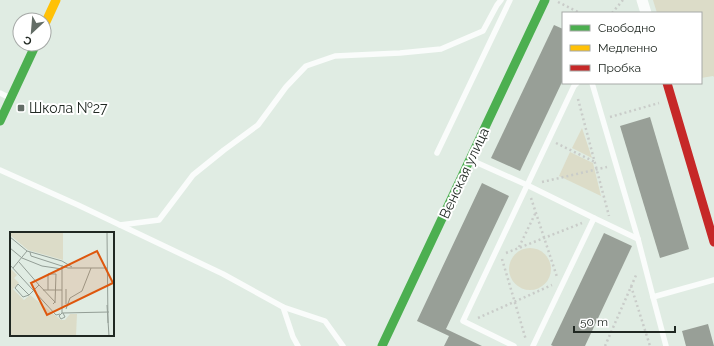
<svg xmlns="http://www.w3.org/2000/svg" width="714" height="346" viewBox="0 0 714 346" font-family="Raleway,sans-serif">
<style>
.green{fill:#dcdcc8}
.building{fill:#989f97}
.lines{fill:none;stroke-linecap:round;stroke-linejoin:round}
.path{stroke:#c9ccc9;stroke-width:2.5;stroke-dasharray:2 3;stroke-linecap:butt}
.lane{stroke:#fafcfb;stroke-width:5.5}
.street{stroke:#fafcfb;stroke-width:11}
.fast{stroke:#4caf50;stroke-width:9}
.slow{stroke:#ffc107;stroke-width:9}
.jam{stroke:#c62828;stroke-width:9}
.poi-dot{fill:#636d66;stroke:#fff;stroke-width:1.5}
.labels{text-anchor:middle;stroke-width:4;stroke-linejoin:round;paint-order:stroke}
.poi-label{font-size:14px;fill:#202822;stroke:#fff;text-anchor:start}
.street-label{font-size:14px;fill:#202822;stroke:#fff}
.inset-road{fill:none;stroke:#939e96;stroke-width:1}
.view{fill:#de570d;fill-opacity:0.15;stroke:#de570d;stroke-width:2}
.inset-edge{fill:none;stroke:#202822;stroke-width:2}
</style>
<rect width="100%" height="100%" fill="#e0ece3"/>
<g class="green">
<polygon points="653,0 714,0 714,77 713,76 701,78 701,13 657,13"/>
<polygon points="582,128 592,158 572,148"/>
<polygon points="570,152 593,163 601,196 559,176"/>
<circle cx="530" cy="269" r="21"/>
</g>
<g class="building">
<polygon points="554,25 563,29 563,80 520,171 491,158"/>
<polygon points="650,117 689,249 660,258 620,126"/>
<polygon points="482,183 509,196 446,329 482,346 444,346 449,336 417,321"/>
<polygon points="604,233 632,246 585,346 553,346 551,345"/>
<polygon points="708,324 714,346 686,346 682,331"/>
</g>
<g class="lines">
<g class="path">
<polyline points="558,2 580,13"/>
<polyline points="612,13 623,0"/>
<polyline points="578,99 609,216"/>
<polyline points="610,117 659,103"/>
<polyline points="556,143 595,162"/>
<polyline points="542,182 607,167"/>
<polyline points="531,198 557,277"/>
<polyline points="519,247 536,212"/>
<polyline points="506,253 582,223"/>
<polyline points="502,259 526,340"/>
<polyline points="631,286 650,346"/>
<polyline points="478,318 552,285"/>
<polyline points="605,346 637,273"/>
</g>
<g class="lane">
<polyline points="592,83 638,239 653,297 714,280"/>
<polyline points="0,93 10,98"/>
<polyline points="437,153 510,0"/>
<polyline points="471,160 527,185 594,218"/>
<polyline points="0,170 78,205 223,274 283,307 325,321 343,346"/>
<polyline points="120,225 159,220 193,175 224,150 258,125 286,87 306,66 335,56 400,53 441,49 483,31 497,5 501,0"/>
<polyline points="653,297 666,346"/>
<polyline points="283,307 293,337 298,346"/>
<polyline points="514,346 463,321 574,86 577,83"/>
<polyline points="533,346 594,218 638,239"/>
</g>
<polyline class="street" points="642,0 646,13"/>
<g class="fast">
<polyline points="0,121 36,44"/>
<polyline points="382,346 545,0"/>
</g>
<polyline class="slow" points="44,26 56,0"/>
<polyline class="jam" points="667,83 714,242"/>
</g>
<rect class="poi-dot" x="17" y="104" width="8" height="8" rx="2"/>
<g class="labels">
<g class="poi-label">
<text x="29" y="113">Школа №27</text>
</g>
<g class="street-label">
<text transform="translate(464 173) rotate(-65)" y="5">Венская улица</text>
</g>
</g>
<g transform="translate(10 232)">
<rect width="104" height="104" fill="#e0ece3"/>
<path d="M0 0H53V28L18 18 0 3ZM0 36 7 43 4 46 9 51 3 57 14 68 20 63 51 88H55L60 82H67L66 104H0Z" fill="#dcdcc8"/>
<path class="inset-road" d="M97 0 98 91M0 5 17 19 52 29 62 35M0 16 12 26 32 34 52 37M20 20 21 24 58 36H97M9 30 29 53M0 33 46 83 50 82M52 33V81M3 36 17 19M56 57V72M33 58H38V42H46L45 71M38 58H52M19 63 8 52 5 56 13 65 19 63 29 53 45 70 43 72M97 73 99 104M56 77 60 66 72 59 81 36M53 81 55 85 51 87 49 84 52 81 99 80"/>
<path class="view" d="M87 19 103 51 37 83 21 51Z"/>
<rect width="104" height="104" class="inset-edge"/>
</g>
<rect x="562" y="12" width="140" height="72" fill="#ffffff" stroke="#a6a9a7"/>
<rect x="570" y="25" width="20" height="6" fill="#4caf50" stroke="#a6a9a7"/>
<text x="598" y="32" font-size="12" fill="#202822">Свободно</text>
<rect x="570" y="45" width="20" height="6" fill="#ffc107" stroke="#a6a9a7"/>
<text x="598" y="52" font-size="12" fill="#202822">Медленно</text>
<rect x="570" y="65" width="20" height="6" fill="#c62828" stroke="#a6a9a7"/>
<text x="598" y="72" font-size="12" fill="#202822">Пробка</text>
<g transform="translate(32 32) rotate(206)"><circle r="19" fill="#ffffff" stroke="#a6a9a7"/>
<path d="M0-3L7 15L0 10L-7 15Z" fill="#636d66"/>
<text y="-6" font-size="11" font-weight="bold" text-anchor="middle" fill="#202822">С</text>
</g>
<path d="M574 326v6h101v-6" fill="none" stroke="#202822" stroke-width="2"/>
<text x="580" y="326" font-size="12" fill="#202822" stroke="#ffffff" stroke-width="3" paint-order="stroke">50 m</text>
</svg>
